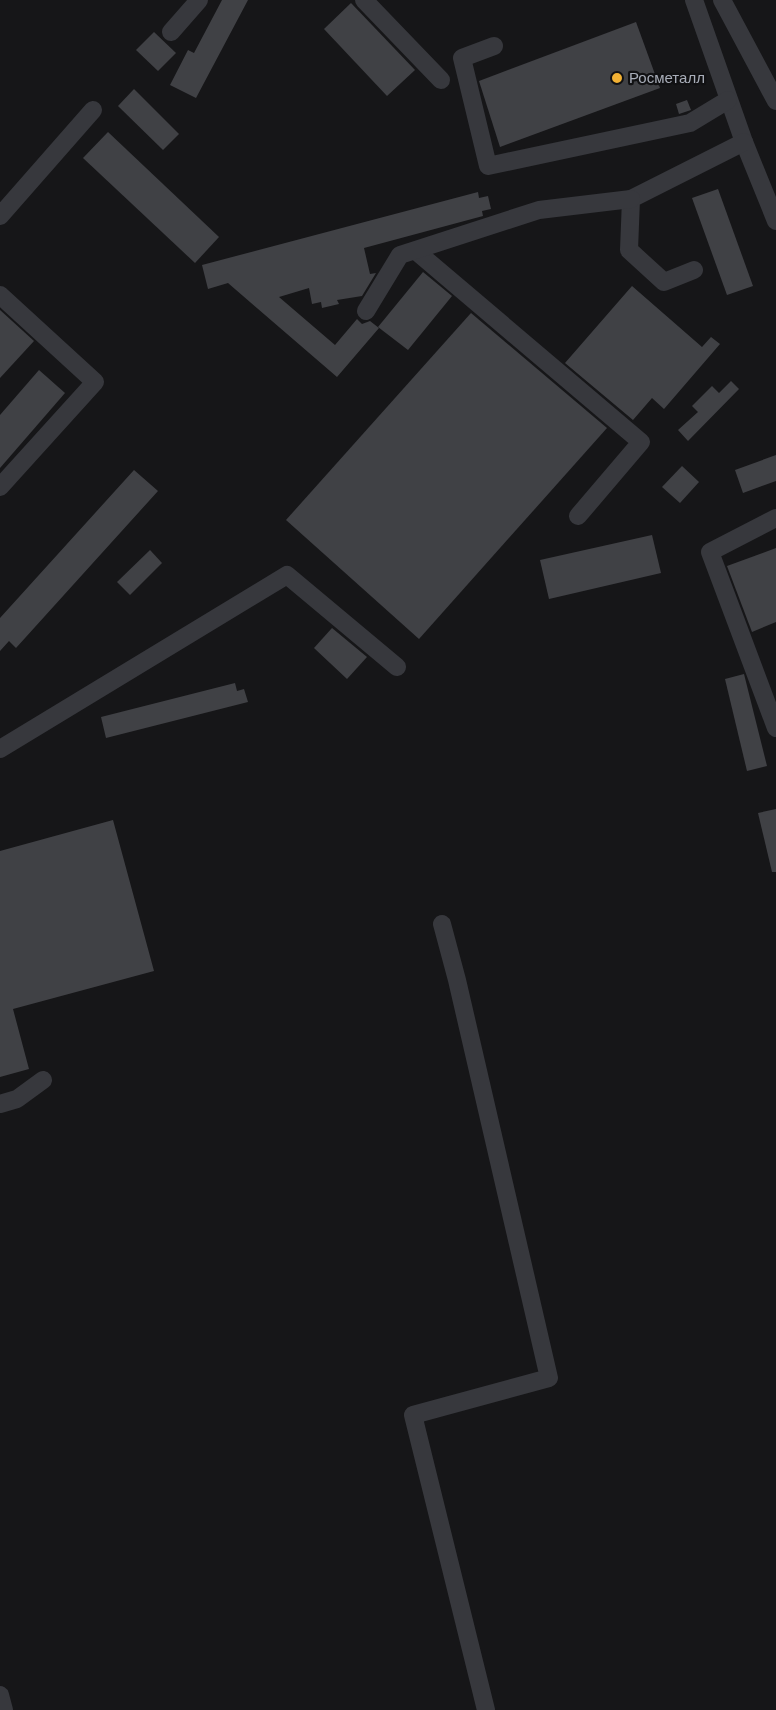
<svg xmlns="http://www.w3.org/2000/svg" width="776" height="1710" viewBox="0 0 776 1710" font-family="'DM Sans',sans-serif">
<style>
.building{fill:#404145}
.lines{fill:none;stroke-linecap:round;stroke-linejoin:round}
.minor{stroke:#37383d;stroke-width:18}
.poi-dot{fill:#f2b134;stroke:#111113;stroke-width:2}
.labels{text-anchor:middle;stroke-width:4.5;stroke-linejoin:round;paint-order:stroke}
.poi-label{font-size:15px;fill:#a8adb8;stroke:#111113;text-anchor:start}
</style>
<rect width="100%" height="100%" fill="#161618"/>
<g class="building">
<polygon points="222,0 248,0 196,98 170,85 188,50 194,53"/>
<polygon points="351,3 415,70 387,96 324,29"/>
<polygon points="636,22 660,88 500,147 479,81"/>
<polygon points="154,32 176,53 158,71 136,50"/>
<polygon points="134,89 179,134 163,150 118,106"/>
<polygon points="687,100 691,110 679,114 676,104"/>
<polygon points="108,132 219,237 195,263 83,158"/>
<polygon points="718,189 753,286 727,295 692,198"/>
<polygon points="478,192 479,198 488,196 491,209 482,211 483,216 364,248 370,274 376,273 362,296 337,300 339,304 322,308 321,302 312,304 309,288 279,297 335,345 357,319 362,324 370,321 379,328 337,377 228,283 208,289 202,265"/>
<polygon points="423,272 452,296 408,350 378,327"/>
<polygon points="632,286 702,347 711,337 720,344 664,409 652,398 633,420 565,363"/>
<polygon points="0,310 34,341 0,378"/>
<polygon points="471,313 607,428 419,639 286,520"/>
<polygon points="39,370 65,393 0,468 0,415"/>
<polygon points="731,381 739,389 688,441 678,430 698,412 692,406 712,386 719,393"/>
<polygon points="776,455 776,481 743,493 735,470"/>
<polygon points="682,466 699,482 680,503 662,487"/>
<polygon points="134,470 158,491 16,648 9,641 0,651 0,618"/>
<polygon points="652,535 661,573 549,599 540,560"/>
<polygon points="776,548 776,622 752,632 727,566"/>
<polygon points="150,550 162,563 130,595 117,582"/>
<polygon points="332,628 367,657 347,679 314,648"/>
<polygon points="744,674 767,766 747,771 725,679"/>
<polygon points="235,683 237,691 244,689 248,702 106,738 101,717"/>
<polygon points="776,809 776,872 772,872 758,813"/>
<polygon points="113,820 154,971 13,1009 29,1069 0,1077 0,851"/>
</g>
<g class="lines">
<g class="minor">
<polyline points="364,0 441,80"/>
<polyline points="694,0 744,142 776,221"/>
<polyline points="722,0 776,101"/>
<polyline points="171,32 199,0"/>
<polyline points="494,46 462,58 488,166 690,123 728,100"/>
<polyline points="0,216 93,110"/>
<polyline points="417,252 641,442 578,516"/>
<polyline points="694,270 664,282 629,250 631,199 744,142"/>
<polyline points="0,295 95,382 0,487"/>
<polyline points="366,311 400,255 539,210 631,199"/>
<polyline points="776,518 710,552 776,728"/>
<polyline points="0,749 287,575 397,667"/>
<polyline points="442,924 457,980 549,1378 413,1415 486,1710"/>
<polyline points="0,1104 17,1099 43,1080"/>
<polyline points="0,1695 4,1710"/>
</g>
</g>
<circle class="poi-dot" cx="617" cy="78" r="6"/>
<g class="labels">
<g class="poi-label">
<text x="629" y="83">Росметалл</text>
</g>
</g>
</svg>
